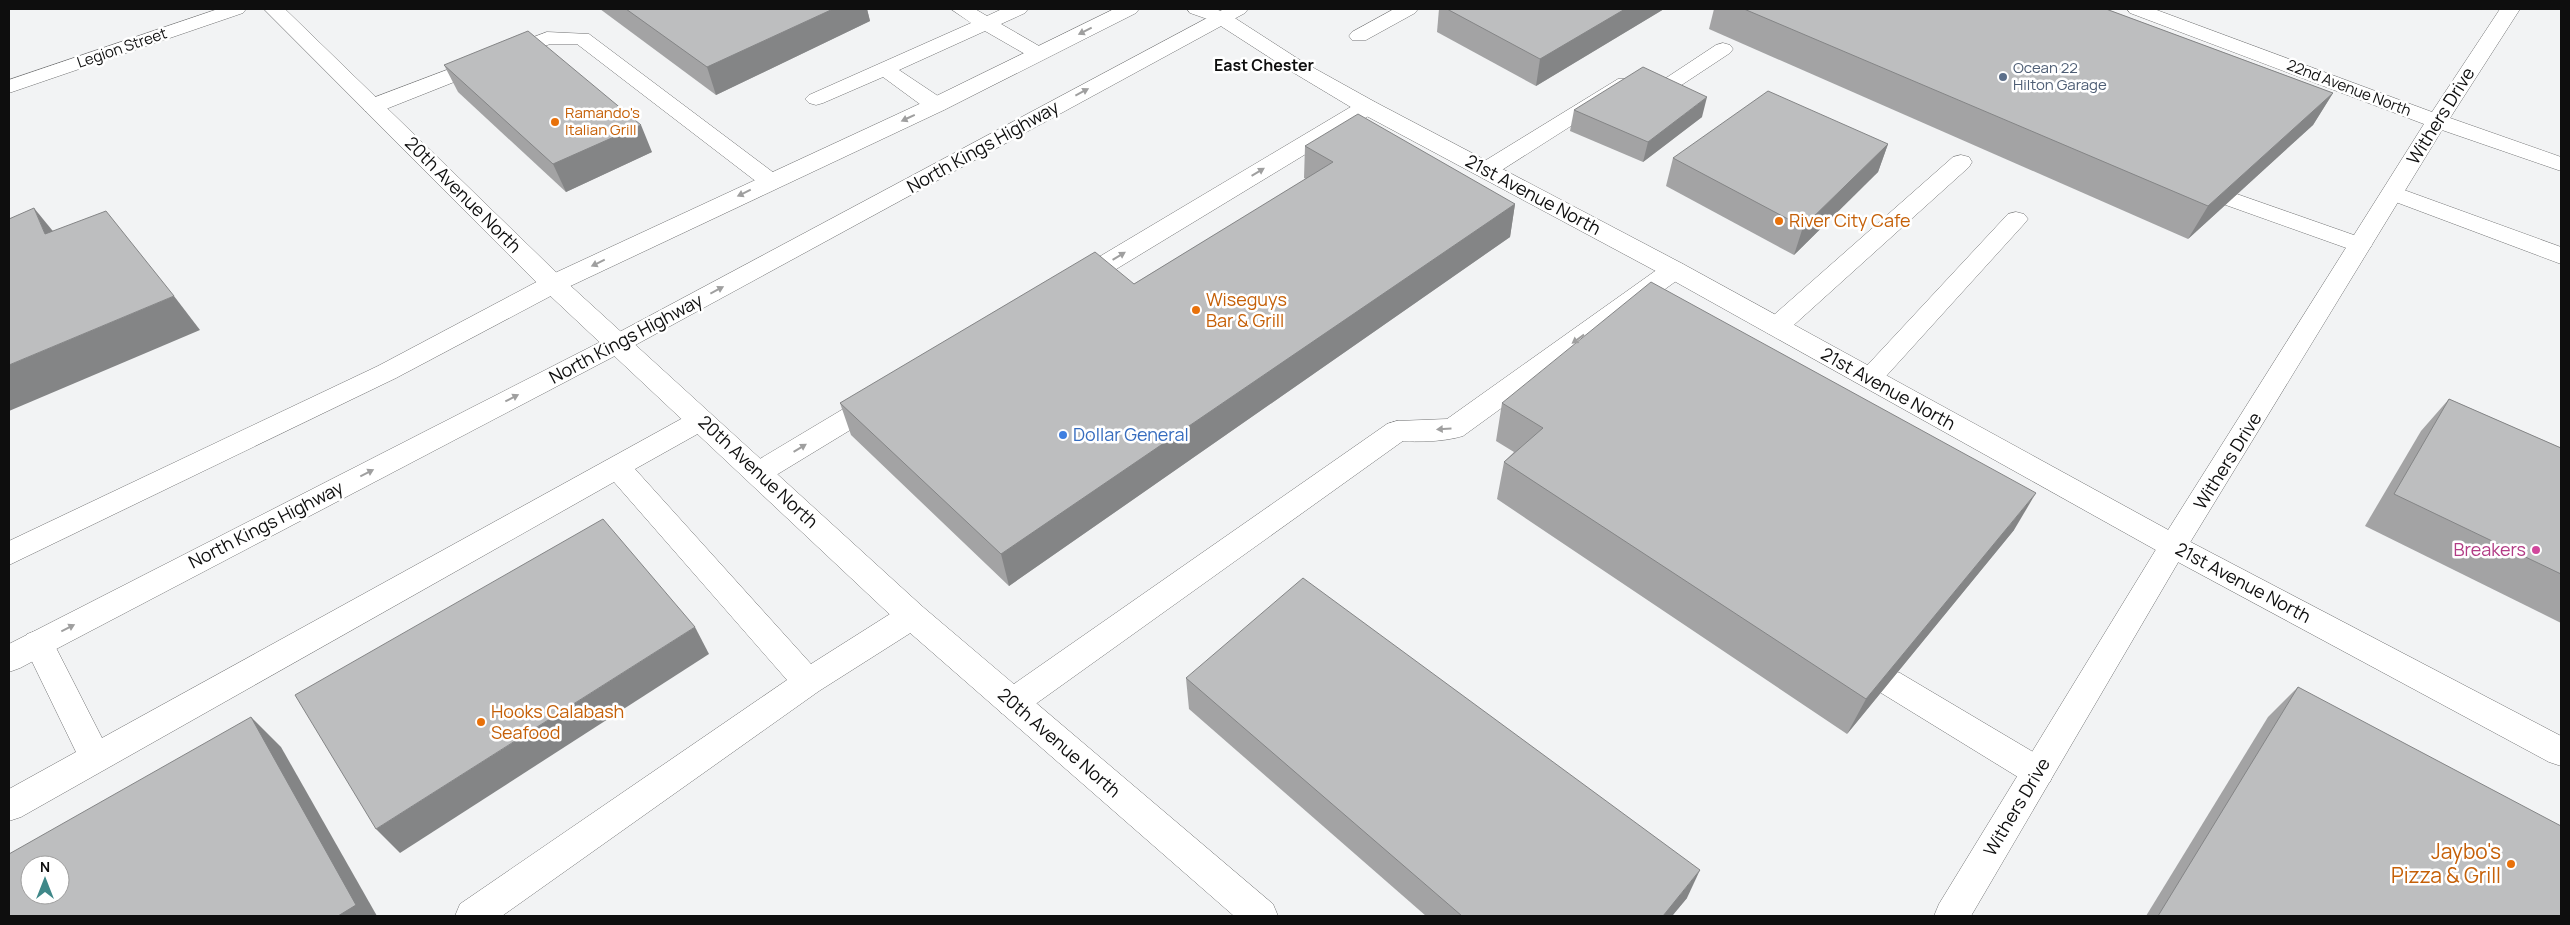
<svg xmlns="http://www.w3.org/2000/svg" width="2570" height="925" viewBox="0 0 2570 925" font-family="Manrope,sans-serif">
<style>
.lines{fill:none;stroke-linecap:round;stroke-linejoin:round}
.service-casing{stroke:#727374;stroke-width:1}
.minor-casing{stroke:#727374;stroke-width:1}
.secondary-casing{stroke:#727374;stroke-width:1}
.primary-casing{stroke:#727374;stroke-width:1}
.service{fill:#fff;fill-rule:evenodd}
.minor{fill:#fff;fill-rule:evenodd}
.secondary{fill:#fff;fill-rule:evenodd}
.primary{fill:#fff;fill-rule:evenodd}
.wall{fill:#a3a3a4}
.shaded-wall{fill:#848586}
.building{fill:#bdbebf;stroke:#848586;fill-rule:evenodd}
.oneway{fill:#9f9f9f}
.service-dot{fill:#5c6f8a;stroke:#fff;stroke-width:2}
.food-dot{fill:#e8710a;stroke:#fff;stroke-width:2}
.shop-dot{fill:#3f7fe0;stroke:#fff;stroke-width:2}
.hotel-dot{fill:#d1479c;stroke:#fff;stroke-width:2}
.labels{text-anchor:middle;stroke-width:5;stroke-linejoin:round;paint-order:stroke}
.far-street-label{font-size:15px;fill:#0e0e0e;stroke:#fff}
.far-service-label{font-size:15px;fill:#4e5e75;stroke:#fff;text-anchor:start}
.far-food-label{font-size:15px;fill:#c56008;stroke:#fff;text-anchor:start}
.far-neighbourhood-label{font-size:16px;font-weight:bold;fill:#0e0e0e;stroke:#fff}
.street-label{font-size:18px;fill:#0e0e0e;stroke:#fff}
.food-label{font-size:18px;fill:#c56008;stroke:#fff;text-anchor:start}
.shop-label{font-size:18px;fill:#366cbe;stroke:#fff;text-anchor:start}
.hotel-label{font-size:18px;fill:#b23c85;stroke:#fff;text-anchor:end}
.near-food-label{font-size:21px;fill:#c56008;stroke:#fff;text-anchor:end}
</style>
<rect width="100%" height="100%" fill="#f2f3f4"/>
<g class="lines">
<g class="service-casing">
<g id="service">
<polygon points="951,9 975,9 987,16 1002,9 1028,9 1025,13 1001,24 1046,50 1049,54 1046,58 1032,58 985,31 899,70 944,100 947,105 944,110 936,111 928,110 883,77 823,103 816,105 809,103 805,99 809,95 971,23"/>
<polygon points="1394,9 1418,9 1415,13 1366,40 1352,40 1349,36 1352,32"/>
<polygon points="547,32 589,34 778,176 781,181 778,186 770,188 762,186 577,44 550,44 381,111 373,112 365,111 362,106 365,101"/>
<polygon points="1723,43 1730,45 1733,49 1730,53 1677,88 1629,89 1494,175 1486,177 1478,175 1475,170 1478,165 1618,79 1666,78 1716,45"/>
<polygon points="1367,101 1375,102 1378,107 1375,112 1085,288 1076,290 1067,288 1064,282 1067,276 1359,102"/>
<polygon points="1961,155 1969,157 1972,162 1969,167 1785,333 1776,336 1767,333 1763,327 1767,321 1953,157"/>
<polygon points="2393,186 2561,247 2561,264 2385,198 2382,193 2385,188"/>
<polygon points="2231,192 2368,240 2372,245 2368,250 2360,253 2352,250 2223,204 2220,199 2223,194"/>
<polygon points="2016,212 2024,214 2028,219 2024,224 1879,384 1870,387 1861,384 1857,378 1861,372 2008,214"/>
<polygon points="879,391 888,393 892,400 888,407 768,480 758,483 748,480 744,473 748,466 870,393"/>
<polygon points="701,410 710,413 714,420 710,427 635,469 811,664 901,607 912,604 923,607 927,616 923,625 819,691 502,916 455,916 460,904 787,680 614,482 21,817 9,821 9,789 76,752 23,643 27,634 38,630 49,634 102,738 692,413"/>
<polygon points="1397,421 1407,424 1410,431 1407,438 1023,713 1012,717 1001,713 996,703 1001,693 1387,424"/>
<polygon points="1889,669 1900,673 2050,762 2054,772 2050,782 2038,787 2026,782 1878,691 1873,682 1878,673"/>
</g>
</g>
<g class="minor-casing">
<g id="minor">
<polygon points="218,9 246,9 243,13 9,93 9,80"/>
<polygon points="264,9 285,9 562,278 923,607 1273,904 1278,916 1234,916 901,625 544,290"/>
<polygon points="2127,9 2154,9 2432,112 2500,9 2520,9 2450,118 2561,157 2561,171 2442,130 2183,554 1971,916 1934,916 1939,904 2163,538 2424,124 2130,13"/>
<path d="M1674 262 1683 264 1686 270 1683 276 1463 436C1444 442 1406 444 1387 438L1384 431 1387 424 1397 421 1447 419 1665 264Z"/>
</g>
</g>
<g class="secondary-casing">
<polygon id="secondary" points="1187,9 1215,9 1227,13 1303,62 1375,102 1683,264 2183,538 2561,736 2561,766 2549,762 2163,554 1665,276 1359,112 1289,70 1213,21 1190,13"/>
</g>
<g class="primary-casing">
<g id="primary">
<polygon points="1114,9 1139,9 1136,13 944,110 562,290 396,378 9,565 9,541 378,366 544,278 928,100"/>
<polygon points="1224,9 1248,9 1245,13 628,349 20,668 9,672 9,644 610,337"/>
</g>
</g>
<use href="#service" class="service"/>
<use href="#minor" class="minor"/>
<use href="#secondary" class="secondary"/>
<use href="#primary" class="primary"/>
</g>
<g class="wall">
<polygon points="600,9 867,9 870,21 716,95"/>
<polygon points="1439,9 1664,9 1536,86 1437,32"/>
<polygon points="1714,9 2106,9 2333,93 2313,125 2188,239 1709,29"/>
<polygon points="444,65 652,152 566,192 458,92"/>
<polygon points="1574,110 1702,117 1643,162 1570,131"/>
<polygon points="1888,144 1878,172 1794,255 1666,186 1673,158"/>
<polygon points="1305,146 1515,204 1510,237 1009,586 851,435 840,403 1134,284 1306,179 1304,178"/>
<polygon points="2449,399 2561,448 2561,623 2365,526 2421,431"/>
<polygon points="1502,403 2014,530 1847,734 1497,499 1504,462 1514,452 1496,441"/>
<polygon points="1186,678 1687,898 1672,916 1426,916 1189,709"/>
<polygon points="2298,687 2561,916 2146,916 2268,717"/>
</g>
<g class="shaded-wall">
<polygon points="833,9 867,9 870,21 716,95 707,67"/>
<polygon points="1625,9 1664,9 1536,86 1540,59"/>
<polygon points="2333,93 2313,125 2188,239 2208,206"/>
<polygon points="1707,97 1702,117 1643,162 1648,142"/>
<polygon points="641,125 652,152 566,192 553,164"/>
<polygon points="1888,144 1878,172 1794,255 1803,227"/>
<polygon points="1515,204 1510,237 1009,586 1001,554"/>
<polygon points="34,208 61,241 45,234"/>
<polygon points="174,296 200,330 9,411 9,365"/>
<polygon points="2036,493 2014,530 1847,734 1866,699"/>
<polygon points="695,627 709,654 400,853 376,829"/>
<polygon points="251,717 281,747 377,916 338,916"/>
<polygon points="1700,870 1687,898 1672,916 1663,916"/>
</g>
<g class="building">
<polygon points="626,9 833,9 707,67"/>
<polygon points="1447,9 1625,9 1540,59"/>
<polygon points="1744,9 2106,9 2333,93 2208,206"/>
<polygon points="528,31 641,125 553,164 444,65"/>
<polygon points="1643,67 1707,97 1648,142 1574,110"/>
<polygon points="1768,91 1888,144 1803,227 1673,158"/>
<polygon points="1358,114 1515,204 1001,554 840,403 1095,252 1134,284 1333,162 1305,146"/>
<polygon points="34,208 45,234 106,211 174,296 9,365 9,219"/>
<polygon points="1651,282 2036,493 1866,699 1504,462 1543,428 1502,403"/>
<polygon points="2449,399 2561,448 2561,574 2394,494"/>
<polygon points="603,519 695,627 376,829 295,695"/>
<polygon points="1303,578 1700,870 1663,916 1462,916 1186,678"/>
<polygon points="2298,687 2561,826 2561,916 2158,916"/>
<path d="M251 717 356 905 338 916H9V854ZM30 865H60V895H30Z"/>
</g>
<defs><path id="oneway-solid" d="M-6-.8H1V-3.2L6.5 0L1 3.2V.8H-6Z" transform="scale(1.25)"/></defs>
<g class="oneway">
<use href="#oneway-solid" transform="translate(1085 31) rotate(153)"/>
<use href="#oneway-solid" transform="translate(1082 92) rotate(-28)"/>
<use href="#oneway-solid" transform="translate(908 118) rotate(155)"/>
<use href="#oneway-solid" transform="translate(1258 172) rotate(-31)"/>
<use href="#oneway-solid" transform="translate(744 193) rotate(154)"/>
<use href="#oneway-solid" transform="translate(1119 256) rotate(-31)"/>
<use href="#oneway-solid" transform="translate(598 263) rotate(154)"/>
<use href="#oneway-solid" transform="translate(717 290) rotate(-28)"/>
<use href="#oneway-solid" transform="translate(1578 339) rotate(144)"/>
<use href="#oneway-solid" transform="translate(512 398) rotate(-27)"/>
<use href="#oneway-solid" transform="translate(1444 429) rotate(177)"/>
<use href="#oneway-solid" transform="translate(800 448) rotate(-31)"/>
<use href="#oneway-solid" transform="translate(367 473) rotate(-27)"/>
<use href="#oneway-solid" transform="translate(68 628) rotate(-27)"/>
</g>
<circle class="service-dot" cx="2003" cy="77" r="5"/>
<g class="food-dot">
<circle cx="555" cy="122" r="5"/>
<circle cx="1779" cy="221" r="5"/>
<circle cx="1196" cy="310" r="5"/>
<circle cx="481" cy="722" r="5"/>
<circle cx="2511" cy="864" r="5"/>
</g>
<circle class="shop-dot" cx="1063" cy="435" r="5"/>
<circle class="hotel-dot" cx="2536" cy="550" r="5"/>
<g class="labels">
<g class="far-street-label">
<text transform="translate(122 48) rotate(-19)" y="5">Legion Street</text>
<text transform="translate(2349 88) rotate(21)" y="5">22nd Avenue North</text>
</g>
<g class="far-service-label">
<text x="2013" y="73">Ocean 22<tspan x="2013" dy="17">Hilton Garage</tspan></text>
</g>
<g class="far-food-label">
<text x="565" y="118">Ramando's<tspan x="565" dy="17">Italian Grill</tspan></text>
</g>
<g class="far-neighbourhood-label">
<text x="1264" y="71">East Chester</text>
</g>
<g class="street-label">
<text transform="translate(2441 116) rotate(-58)" y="6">Withers Drive</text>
<text transform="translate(983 147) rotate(-29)" y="6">North Kings Highway</text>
<text transform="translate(463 195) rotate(45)" y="6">20th Avenue North</text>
<text transform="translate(1533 195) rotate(28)" y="6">21st Avenue North</text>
<text transform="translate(626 339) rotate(-28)" y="6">North Kings Highway</text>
<text transform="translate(1888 389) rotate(29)" y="6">21st Avenue North</text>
<text transform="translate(2228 461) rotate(-58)" y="6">Withers Drive</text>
<text transform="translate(758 472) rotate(43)" y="6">20th Avenue North</text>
<text transform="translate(266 525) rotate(-27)" y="6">North Kings Highway</text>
<text transform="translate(2243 583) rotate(28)" y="6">21st Avenue North</text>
<text transform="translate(1059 743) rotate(41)" y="6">20th Avenue North</text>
<text transform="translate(2017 807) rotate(-59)" y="6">Withers Drive</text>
</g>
<g class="food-label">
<text x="1789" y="227">River City Cafe</text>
<text x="1206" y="306">Wiseguys<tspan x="1206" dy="21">Bar &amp; Grill</tspan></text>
<text x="491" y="718">Hooks Calabash<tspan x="491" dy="21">Seafood</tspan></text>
</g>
<g class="shop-label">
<text x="1073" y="441">Dollar General</text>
</g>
<g class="hotel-label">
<text x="2526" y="556">Breakers</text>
</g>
<g class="near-food-label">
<text x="2501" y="859">Jaybo's<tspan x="2501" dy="24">Pizza &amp; Grill</tspan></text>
</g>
</g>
<rect width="2570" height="925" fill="none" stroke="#0e0e0e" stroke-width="20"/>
<g transform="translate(45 880)"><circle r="24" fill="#ffffff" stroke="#9f9f9f"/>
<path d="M0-4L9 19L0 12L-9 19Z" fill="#3f8889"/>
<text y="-8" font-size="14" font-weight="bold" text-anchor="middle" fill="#0e0e0e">N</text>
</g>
</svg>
